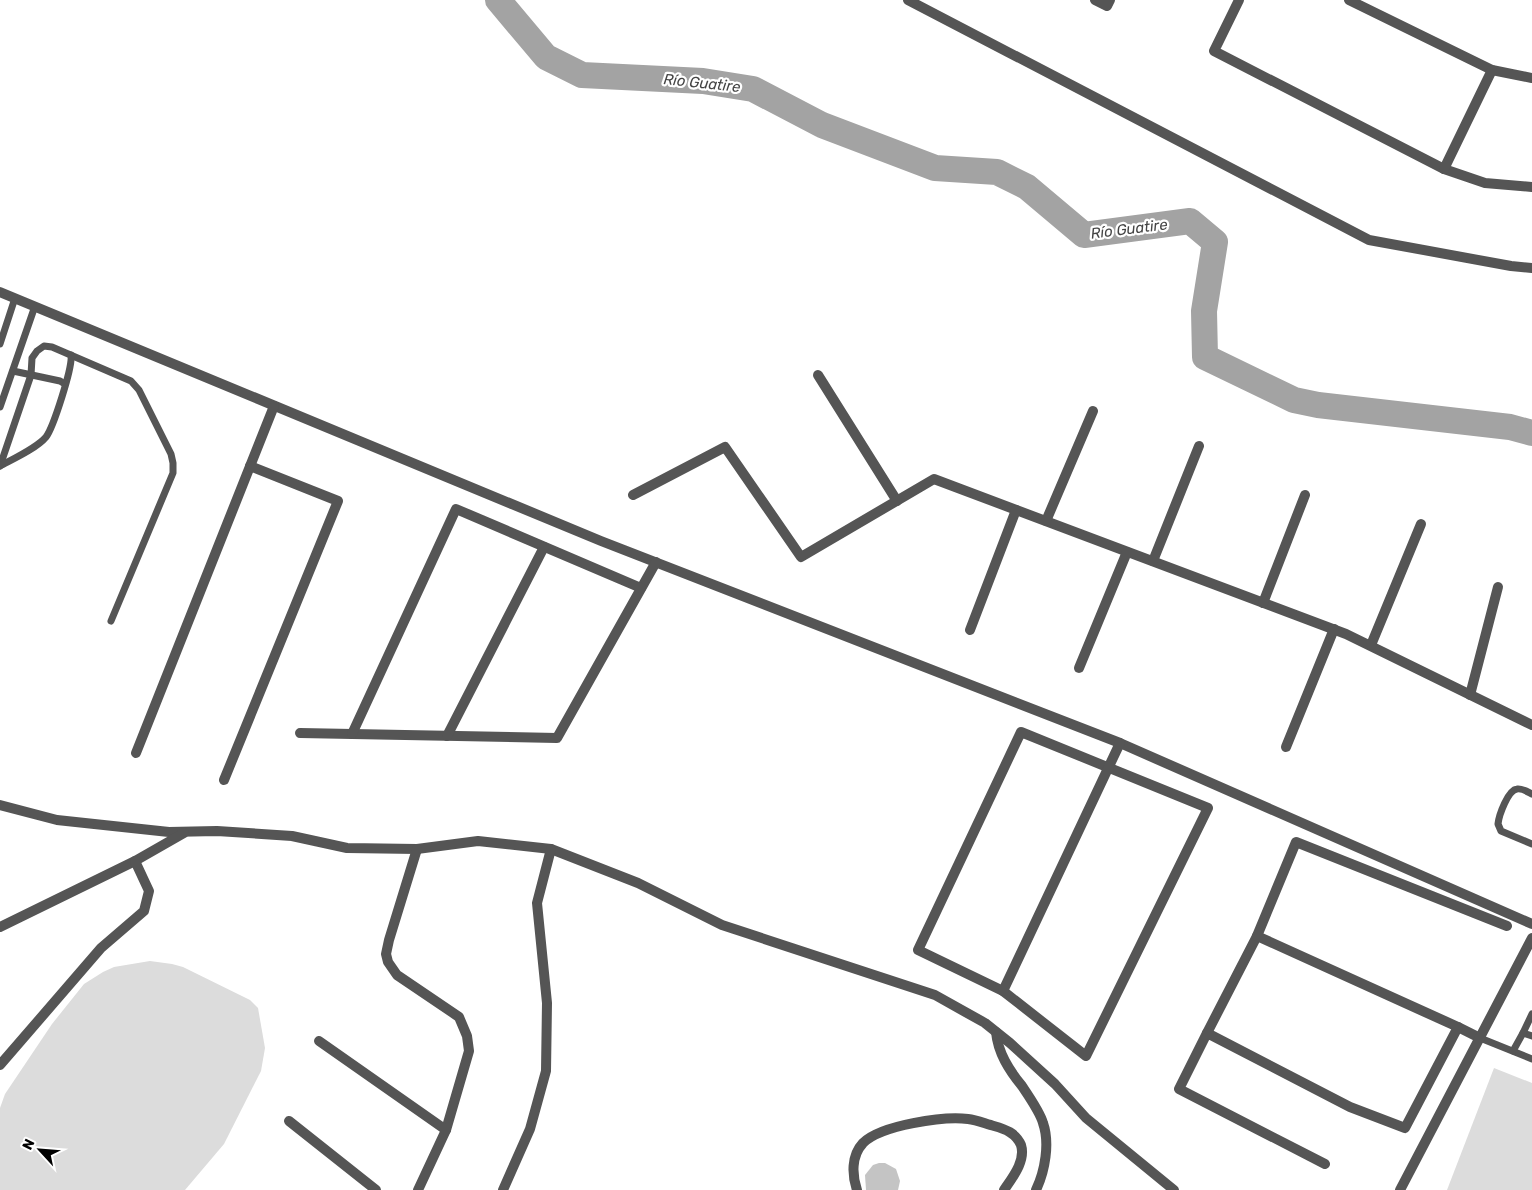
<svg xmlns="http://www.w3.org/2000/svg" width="1532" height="1190" viewBox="0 0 1532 1190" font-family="Rubik,sans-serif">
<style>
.green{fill:#dcdcdc}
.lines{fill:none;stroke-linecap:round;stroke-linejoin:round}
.river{stroke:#a3a3a3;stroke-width:26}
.building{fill:#c4c4c4}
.lane{stroke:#555;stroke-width:7}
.street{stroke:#555;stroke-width:10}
.labels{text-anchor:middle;stroke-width:4.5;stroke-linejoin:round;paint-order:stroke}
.water-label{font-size:15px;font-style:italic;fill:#444;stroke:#fff}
</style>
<rect width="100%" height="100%" fill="#fff"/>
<g class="green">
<polygon points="150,961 172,964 183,967 250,1000 258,1008 265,1048 261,1071 224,1144 185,1190 0,1190 0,1108 5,1094 52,1024 84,984 103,972 114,967"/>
<polygon points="1494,1068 1532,1083 1532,1190 1447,1190"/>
</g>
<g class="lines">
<polyline class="river" points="498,0 546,57 582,75 703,81 753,89 822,125 935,168 997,172 1027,187 1084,235 1190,221 1215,242 1204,311 1205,357 1294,400 1318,405 1510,427 1532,433"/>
</g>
<polygon class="building" points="879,1163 885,1163 896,1169 900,1181 898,1190 866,1190 865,1175 873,1165"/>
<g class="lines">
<g class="lane">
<polyline points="0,344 15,298"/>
<polyline points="13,371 60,381 65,384"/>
<polyline points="0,407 35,306"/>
<polyline points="0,466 31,375 32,358 37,351 44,346 52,347 131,381 139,390 171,454 173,463 173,473 111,621"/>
<path d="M0 466C13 459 37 448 46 437 53 428 73 367 71 355"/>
<path d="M1532 794C1528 792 1522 788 1517 789 1508 790 1499 815 1498 824L1501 831 1532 844"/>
<polyline points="1532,1014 1523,1033 1532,1036"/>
<polyline points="1480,1038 1532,1059"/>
<polyline points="1513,1051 1523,1033"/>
</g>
<g class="street">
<polyline points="908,0 1369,240 1511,266 1532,268"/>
<polyline points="1095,0 1107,6 1110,0"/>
<polyline points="1239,0 1214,51 1444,169 1485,183 1532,187"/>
<polyline points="1349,0 1492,70 1532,78"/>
<polyline points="1444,169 1492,70"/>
<polyline points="0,292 601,541 1120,743 1532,924"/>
<polyline points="818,375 897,501"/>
<polyline points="633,495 725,447 801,557 934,479 1346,634 1532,725"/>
<polyline points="1046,521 1093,411"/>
<polyline points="1153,561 1199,446"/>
<polyline points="1263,603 1305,495"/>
<polyline points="970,630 1016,510"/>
<polyline points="1371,645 1421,524"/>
<polyline points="1079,668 1127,552"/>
<polyline points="1470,695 1498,587"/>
<polygon points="1021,732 1208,808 1086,1056 1003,991 918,950"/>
<polyline points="300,733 557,738 656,562"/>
<polyline points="352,734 456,509 641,588"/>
<polyline points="447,736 544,547"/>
<polyline points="1286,747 1334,629"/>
<polyline points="136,753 274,406"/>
<polyline points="224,780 338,501 250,466"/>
<polyline points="0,805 57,820 169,832 217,831 292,836 347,848 417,849 478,841 551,849 638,883 722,925 935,995 985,1023 1010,1043 1055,1084 1086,1118 1174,1190"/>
<polyline points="417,849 389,940 386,954 388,962 397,975 459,1017 467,1036 469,1051 446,1130 418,1190"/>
<polyline points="0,927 135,861 184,833"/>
<polyline points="1003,991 1120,743"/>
<polyline points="1458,1027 1480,1038"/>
<path d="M996 1032C998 1053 1009 1070 1022 1086 1028 1095 1040 1112 1043 1123 1050 1143 1045 1171 1036 1190"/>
<polyline points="1207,1033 1257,936"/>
<polyline points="319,1041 446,1130"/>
<polyline points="0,1065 101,948 144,911 149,891 135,861"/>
<polyline points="289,1121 376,1190"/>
<polyline points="1325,1164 1179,1089 1207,1033 1350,1107 1405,1128 1458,1027 1257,936 1296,842 1507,926"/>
<polyline points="503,1190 530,1129 546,1071 547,1003 537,903 551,849"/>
<path d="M857 1190C852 1175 851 1156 863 1143 881 1125 944 1116 968 1119 977 1120 986 1124 994 1126 1005 1129 1016 1133 1021 1145 1026 1161 1012 1178 1004 1190"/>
<polyline points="1400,1190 1532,938"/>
</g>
</g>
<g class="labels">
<g class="water-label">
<text transform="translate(702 83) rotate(6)" y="5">Río Guatire</text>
<text transform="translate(1129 229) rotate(-7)" y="5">Río Guatire</text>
</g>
</g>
<g transform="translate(40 1150) rotate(296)" stroke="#ffffff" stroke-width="4" paint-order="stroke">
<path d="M0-4L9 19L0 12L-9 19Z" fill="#000000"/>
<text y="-8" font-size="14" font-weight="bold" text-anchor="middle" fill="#000000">N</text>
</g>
</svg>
